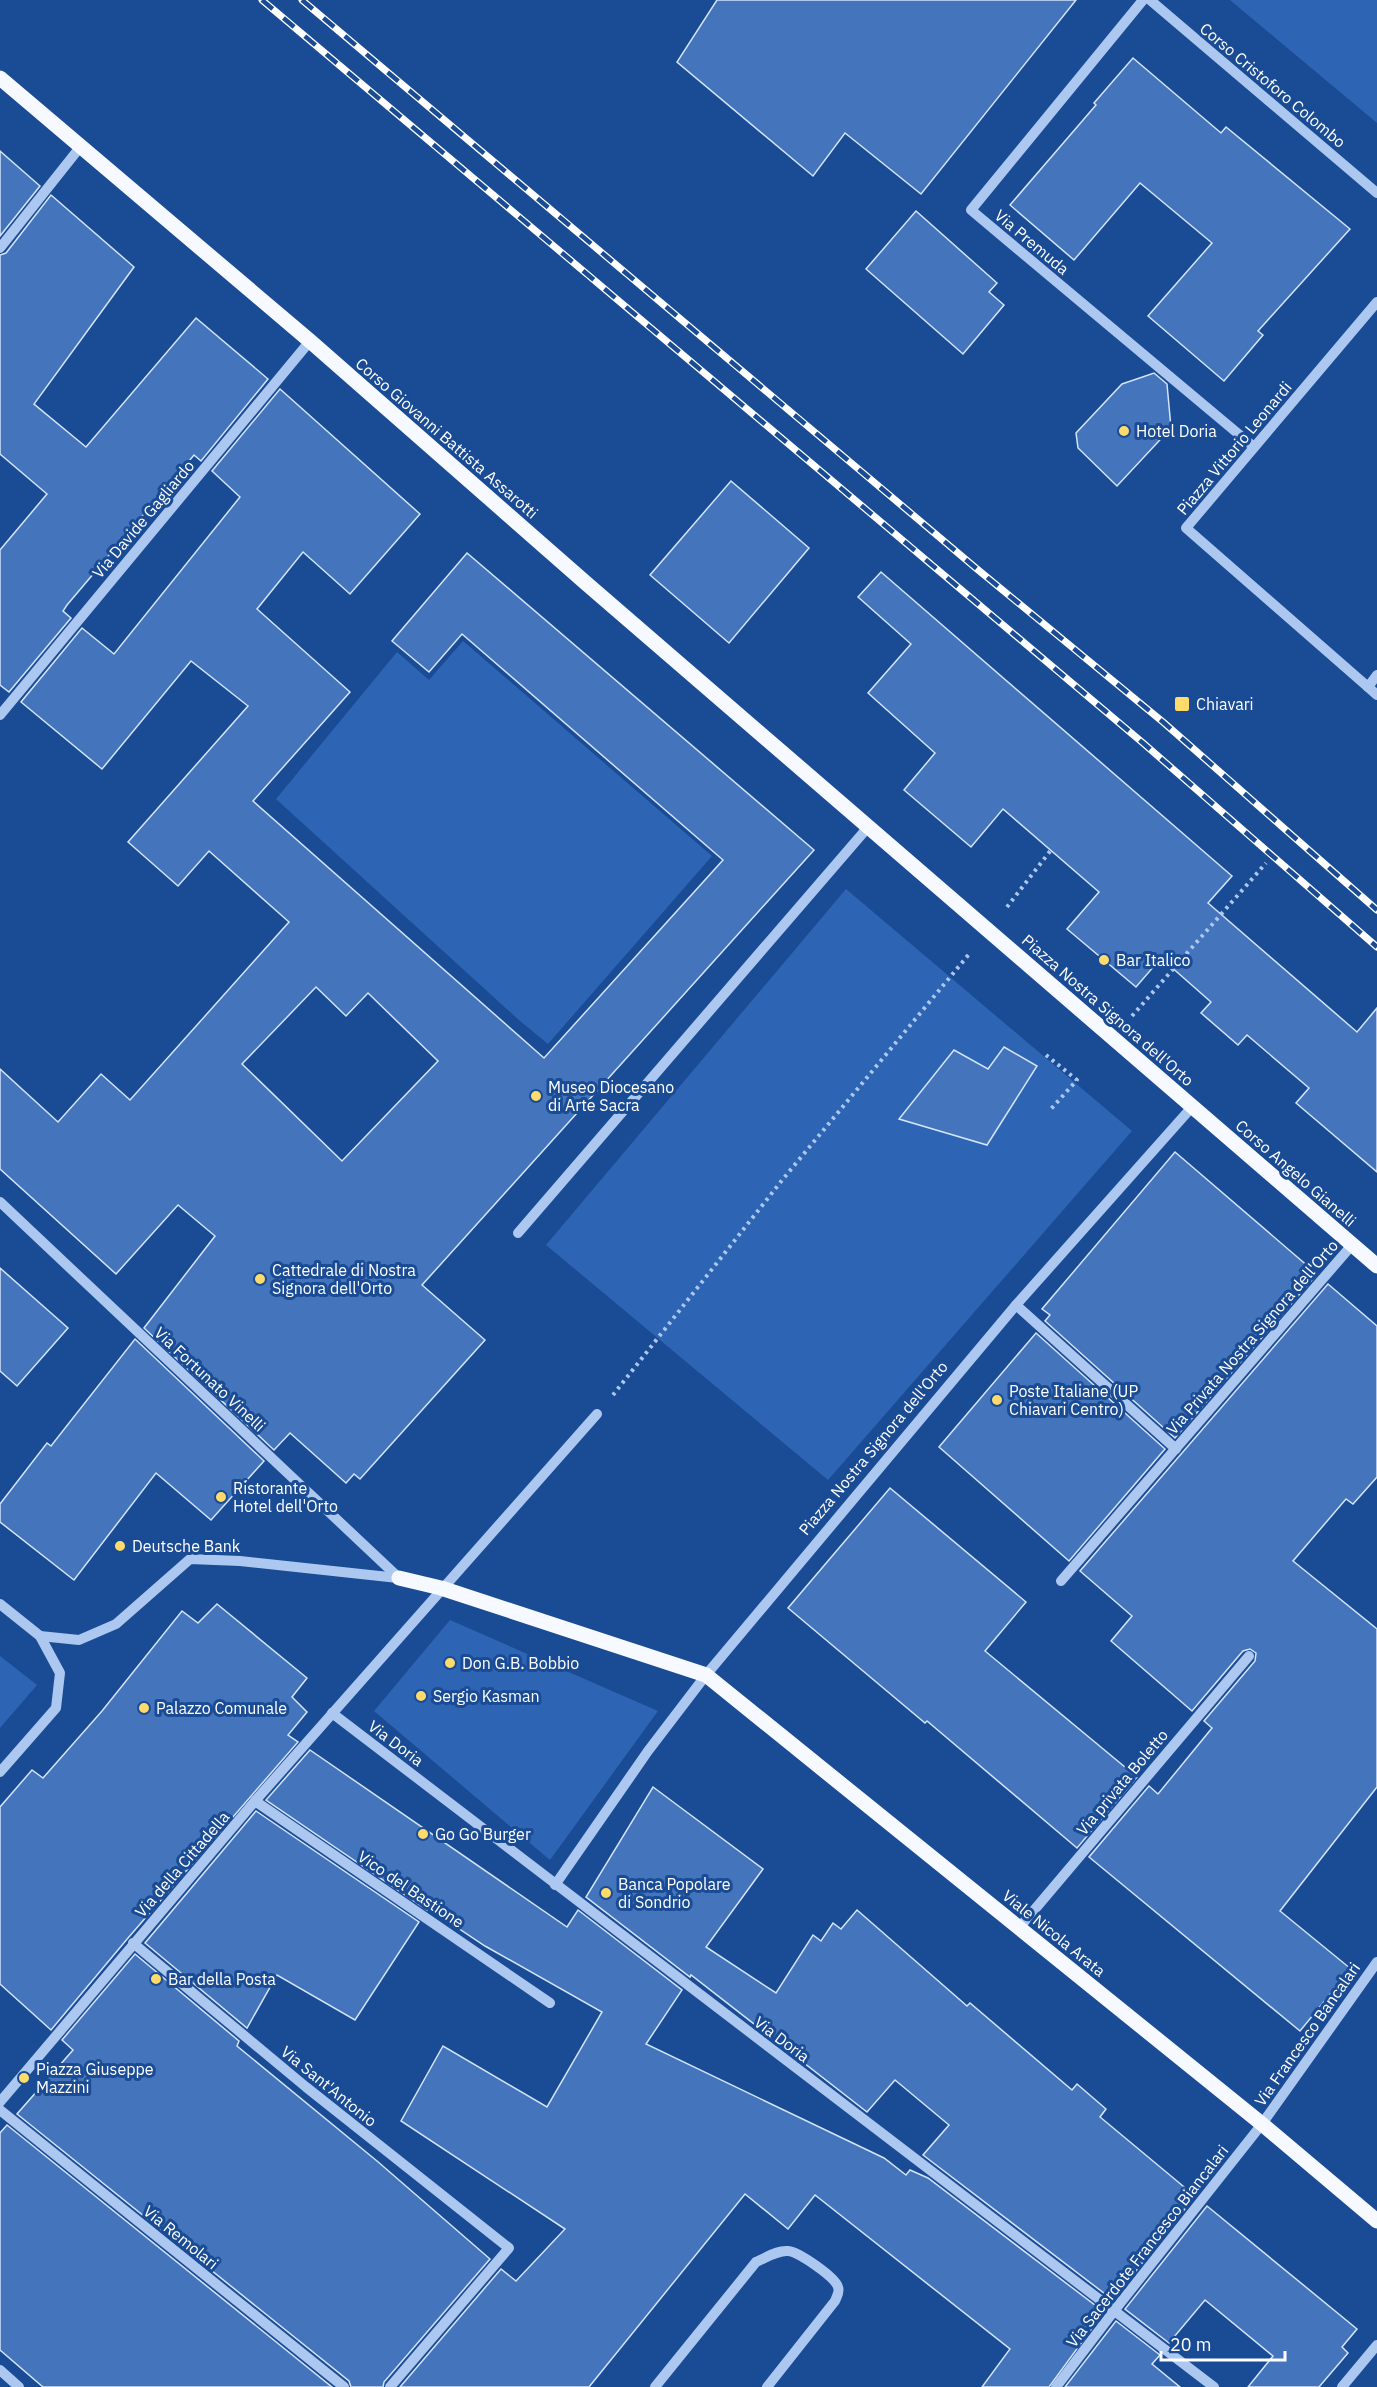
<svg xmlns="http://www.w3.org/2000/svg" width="1377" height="2387" viewBox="0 0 1377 2387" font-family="'IBM Plex Sans',sans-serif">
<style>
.green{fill:#2e64b4}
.building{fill:#4374bc;stroke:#d3e4fb;stroke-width:1.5;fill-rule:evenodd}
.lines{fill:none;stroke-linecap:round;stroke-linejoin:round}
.path{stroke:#adc8f0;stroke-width:4;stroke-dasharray:3 4.5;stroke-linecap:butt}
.minor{stroke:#adc8f0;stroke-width:10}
.major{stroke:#f6f9ff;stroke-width:15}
.rail-casing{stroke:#fff;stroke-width:7}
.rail{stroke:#1a4b95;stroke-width:4.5;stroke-dasharray:14;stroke-linecap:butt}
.poi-dot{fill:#ffdb6c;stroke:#1a4b95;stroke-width:2}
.labels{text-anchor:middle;stroke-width:6;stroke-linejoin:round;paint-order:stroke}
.street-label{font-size:16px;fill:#fff;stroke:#1a4b95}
.poi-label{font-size:16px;fill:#fff;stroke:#1a4b95;text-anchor:start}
</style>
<rect width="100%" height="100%" fill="#1a4b95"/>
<g class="green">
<polygon points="1230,0 1377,0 1377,123"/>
<polygon points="463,641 712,856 548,1044 520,1021 276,799 397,652 429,680"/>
<polygon points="846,889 1132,1131 828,1480 546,1245"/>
<polygon points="450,1620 658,1711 550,1860 374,1711"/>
<polygon points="0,1656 37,1685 0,1728"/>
</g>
<g class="building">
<polygon points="717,0 1076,0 921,194 845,133 813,176 677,62"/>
<polygon points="1133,58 1221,133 1226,127 1350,229 1258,331 1263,335 1224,381 1148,316 1212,243 1140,183 1074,260 1010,205 1096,105 1094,103"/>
<polygon points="0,151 40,186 0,236"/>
<polygon points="51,195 134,267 34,404 86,447 196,318 268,379 201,461 194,455 67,605 63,611 71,618 9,692 0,685 0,550 47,494 0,454 0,255 6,253"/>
<polygon points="916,211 997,283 989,292 1004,305 963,354 866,269"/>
<polygon points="1154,373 1167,384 1171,428 1117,486 1078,448 1076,433 1122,384"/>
<path d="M280 389 420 514 350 594 303 552 257 609 350 692 253 801 544 1058 723 860 462 634 429 672 392 641 467 553 814 850 422 1285 485 1340 360 1479 354 1474 346 1483 290 1433 274 1450 144 1328 215 1236 178 1205 116 1274 0 1169V1069L58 1122 101 1074 130 1100 289 922 209 851 178 886 128 842 248 706 191 661 102 769 21 702 82 628 114 654 240 497 212 471ZM316 987 346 1016 368 993 438 1061 342 1161 242 1064Z"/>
<polygon points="731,481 809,548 729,643 650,575"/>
<polygon points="881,572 1232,876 1208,903 1357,1032 1377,1008 1377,1172 1296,1103 1309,1088 1247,1035 1238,1045 1201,1013 1211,1002 1161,958 1136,987 1067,929 1099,892 1003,809 971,847 904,790 935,753 868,693 911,644 858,597"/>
<polygon points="1004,1047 1037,1066 987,1145 899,1119 954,1050 988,1069"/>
<polygon points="1175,1152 1317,1274 1175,1438 1045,1321 1050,1315 1042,1309"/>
<polygon points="0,1268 68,1328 17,1386 0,1371"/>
<polygon points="1328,1284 1377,1326 1377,1477 1353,1504 1346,1499 1293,1561 1377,1629 1377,1787 1280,1911 1351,1969 1300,2031 1089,1857 1149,1786 1158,1794 1212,1728 1204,1721 1255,1661 1256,1653 1250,1649 1243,1651 1192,1711 1111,1641 1132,1616 1080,1571"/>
<polygon points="1036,1333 1165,1449 1069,1561 939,1447"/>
<polygon points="135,1339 264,1461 211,1520 156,1473 74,1580 0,1522 0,1504 47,1443 51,1446"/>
<polygon points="890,1488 1026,1602 985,1651 1137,1777 1077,1848 927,1721 925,1723 788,1608"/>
<polygon points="217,1604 307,1678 292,1697 307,1712 288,1735 298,1742 128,1938 51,2030 0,1984 0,1807 32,1770 43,1778 102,1711 182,1611 198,1623"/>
<polygon points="310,1750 567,1927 578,1910 682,1990 646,2044 884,2158 906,2175 910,2170 928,2178 1104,2312 1049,2387 982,2387 1010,2349 815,2195 788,2229 745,2194 589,2387 400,2387 501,2269 516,2281 565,2229 401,2121 443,2046 547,2107 602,2012 485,1946 428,1908 427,1910 266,1800"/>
<polygon points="653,1787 763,1869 706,1947 776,1993 813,1935 821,1941 833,1923 841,1929 857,1910 967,2006 970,2003 1072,2090 1077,2084 1106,2109 1100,2117 1195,2196 1113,2300 923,2155 949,2125 895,2080 867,2112 691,1975 690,1977 586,1897"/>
<polygon points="256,1811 419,1922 355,2020 277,1975 247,2028 145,1943"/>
<polygon points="135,1954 239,2041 237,2046 377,2161 490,2259 384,2382 383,2387 351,2387 349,2381 17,2114 73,2050 62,2040"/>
<polygon points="7,2125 332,2387 43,2387 0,2350 0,2133"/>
<polygon points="1207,2206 1357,2329 1342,2347 1348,2353 1319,2387 1248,2387 1273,2356 1205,2300 1169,2343 1125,2309"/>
<polygon points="1116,2321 1160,2355 1152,2364 1180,2387 1065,2387"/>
</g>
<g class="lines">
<g class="path">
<polyline points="1007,907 1051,850"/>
<polyline points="1132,1016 1266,863"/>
<polyline points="1046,1055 1077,1080 1051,1109"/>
<polyline points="613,1395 783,1179 970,953"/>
</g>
<g class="minor">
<polyline points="1143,0 971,210 1254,447"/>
<polyline points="1150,0 1377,193"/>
<polyline points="0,248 81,146"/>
<polyline points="1377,302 1186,528 1368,687 1377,675"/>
<polyline points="1368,687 1377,695"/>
<polyline points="0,715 310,341"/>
<polyline points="0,1202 399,1578"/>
<polyline points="518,1233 869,826"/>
<polyline points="1016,1305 1176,1449"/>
<polyline points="1061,1581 1352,1245"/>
<polyline points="0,1604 40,1636 60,1673 56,1708 0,1772"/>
<polyline points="40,1636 79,1640 116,1624 190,1559 240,1561 398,1578"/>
<polyline points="332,1713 1214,2387"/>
<polyline points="255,1801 550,2003"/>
<polyline points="555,1885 648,1751 706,1675 1016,1305 1192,1107"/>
<polyline points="1019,1928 1249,1656"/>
<polyline points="133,1943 306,2087 509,2248 390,2387"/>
<polyline points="0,2102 255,1801 597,1414"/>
<polyline points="0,2110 344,2387"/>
<polyline points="0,2370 19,2387"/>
<path d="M655 2387 756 2262C766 2258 777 2250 788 2251 799 2252 835 2277 838 2287 840 2292 837 2296 835 2301L767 2387"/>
<polyline points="1056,2387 1114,2311 1262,2124 1377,1962"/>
<polyline points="1342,2387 1377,2345"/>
</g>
<g class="major">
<polyline points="0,78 310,341 587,584 1377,1266"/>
<polyline points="399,1578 441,1588 706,1675 1262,2124 1377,2221"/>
</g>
<g class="rail-casing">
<g id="rail">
<polyline points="262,0 1143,743 1377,947"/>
<polyline points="302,0 977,569 1163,722 1377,910"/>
</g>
</g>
<use href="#rail" class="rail"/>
</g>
<g class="poi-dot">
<circle cx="1124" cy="431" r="6"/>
<rect x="1174" y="696" width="16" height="16" rx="3"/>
<circle cx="1104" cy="960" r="6"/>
<circle cx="536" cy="1096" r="6"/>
<circle cx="260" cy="1279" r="6"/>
<circle cx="997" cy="1400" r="6"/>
<circle cx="221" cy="1497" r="6"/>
<circle cx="120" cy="1546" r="6"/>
<circle cx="450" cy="1663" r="6"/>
<circle cx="421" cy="1696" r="6"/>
<circle cx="144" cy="1708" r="6"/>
<circle cx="423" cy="1834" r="6"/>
<circle cx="606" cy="1893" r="6"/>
<circle cx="156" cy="1979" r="6"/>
<circle cx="24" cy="2078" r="6"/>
</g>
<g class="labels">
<g class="street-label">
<text transform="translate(1273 85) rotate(40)" y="6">Corso Cristoforo Colombo</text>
<text transform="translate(1032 242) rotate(40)" y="6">Via Premuda</text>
<text transform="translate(447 438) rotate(41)" y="6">Corso Giovanni Battista Assarotti</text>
<text transform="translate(1234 448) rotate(-50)" y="6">Piazza Vittorio Leonardi</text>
<text transform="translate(143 519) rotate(-50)" y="6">Via Davide Gagliardo</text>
<text transform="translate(1108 1010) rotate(41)" y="6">Piazza Nostra Signora dell'Orto</text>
<text transform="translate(1296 1173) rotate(41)" y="6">Corso Angelo Gianelli</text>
<text transform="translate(1252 1337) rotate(-49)" y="6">Via Privata Nostra Signora dell'Orto</text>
<text transform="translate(210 1379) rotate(43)" y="6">Via Fortunato Vinelli</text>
<text transform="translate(873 1448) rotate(-50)" y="6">Piazza Nostra Signora dell'Orto</text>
<text transform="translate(396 1743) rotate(37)" y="6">Via Doria</text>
<text transform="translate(1122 1782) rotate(-50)" y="6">Via privata Boletto</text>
<text transform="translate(182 1864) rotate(-49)" y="6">Via della Cittadella</text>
<text transform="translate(411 1889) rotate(34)" y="6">Vico del Bastione</text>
<text transform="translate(1054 1933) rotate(39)" y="6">Viale Nicola Arata</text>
<text transform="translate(1307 2034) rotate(-55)" y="6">Via Francesco Bancalari</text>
<text transform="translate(782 2039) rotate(37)" y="6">Via Doria</text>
<text transform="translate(329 2086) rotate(39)" y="6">Via Sant'Antonio</text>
<text transform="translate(181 2237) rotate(39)" y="6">Via Remolari</text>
<text transform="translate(1147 2246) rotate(-52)" y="6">Via Sacerdote Francesco Biancalari</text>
</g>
<g class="poi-label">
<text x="1136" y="437">Hotel Doria</text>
<text x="1196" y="710">Chiavari</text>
<text x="1116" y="966">Bar Italico</text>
<text x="548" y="1093">Museo Diocesano<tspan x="548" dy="18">di Arte Sacra</tspan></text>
<text x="272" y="1276">Cattedrale di Nostra<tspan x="272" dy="18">Signora dell'Orto</tspan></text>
<text x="1009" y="1397">Poste Italiane (UP<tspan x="1009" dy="18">Chiavari Centro)</tspan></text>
<text x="233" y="1494">Ristorante<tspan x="233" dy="18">Hotel dell'Orto</tspan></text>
<text x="132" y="1552">Deutsche Bank</text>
<text x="462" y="1669">Don G.B. Bobbio</text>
<text x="433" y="1702">Sergio Kasman</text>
<text x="156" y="1714">Palazzo Comunale</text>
<text x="435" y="1840">Go Go Burger</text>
<text x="618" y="1890">Banca Popolare<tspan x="618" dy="18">di Sondrio</tspan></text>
<text x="168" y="1985">Bar della Posta</text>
<text x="36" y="2075">Piazza Giuseppe<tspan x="36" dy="18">Mazzini</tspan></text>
</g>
</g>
<path d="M1161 2351v9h124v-9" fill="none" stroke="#ffffff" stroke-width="3"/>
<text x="1170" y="2351" font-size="18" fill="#ffffff" stroke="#1a4b95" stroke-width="4.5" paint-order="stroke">20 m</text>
</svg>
